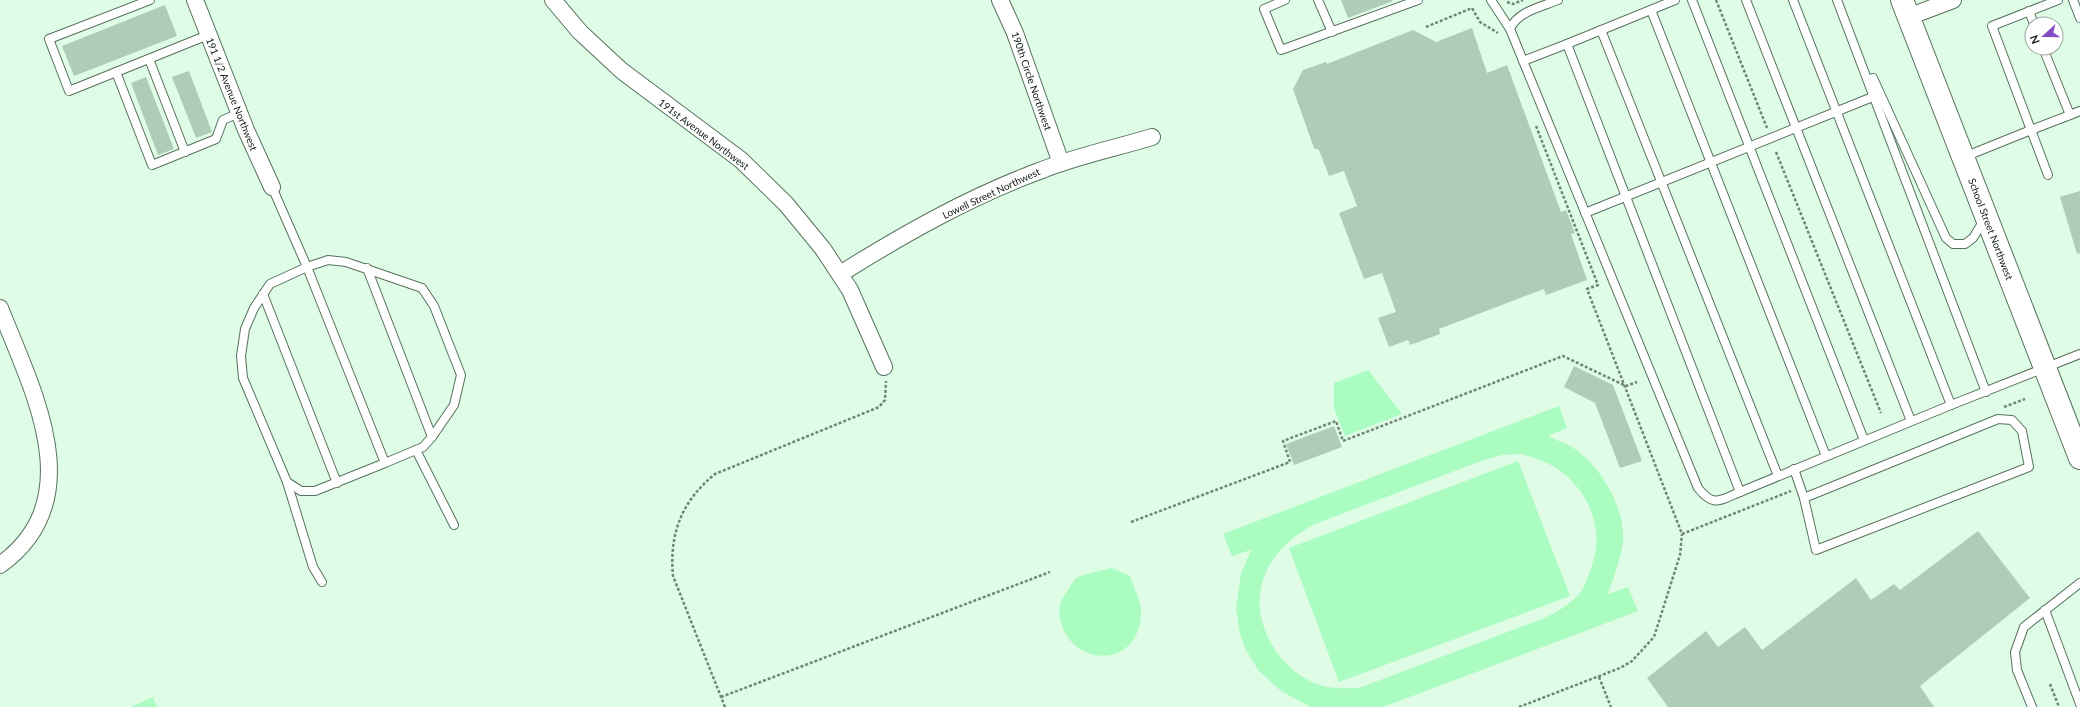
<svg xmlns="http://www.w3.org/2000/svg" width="2080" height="707" viewBox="0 0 2080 707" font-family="Lato,sans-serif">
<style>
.green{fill:#aafcc1;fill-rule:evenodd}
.building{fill:#afccb6}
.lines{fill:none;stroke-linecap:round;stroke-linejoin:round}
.lane-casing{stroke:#57715e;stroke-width:10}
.street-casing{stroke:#57715e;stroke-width:18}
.secondary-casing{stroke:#57715e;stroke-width:24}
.path{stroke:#718576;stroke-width:2.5;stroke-dasharray:3 2;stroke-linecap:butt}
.lane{stroke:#fff;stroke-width:8}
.street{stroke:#fff;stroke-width:16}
.secondary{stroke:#fff;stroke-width:22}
.labels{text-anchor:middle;stroke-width:3.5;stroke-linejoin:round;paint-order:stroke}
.street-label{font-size:10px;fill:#0e1911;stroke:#fff}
</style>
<rect width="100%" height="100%" fill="#dffde6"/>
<g class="green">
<polygon points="1368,370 1402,414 1345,436 1334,408 1334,383"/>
<path d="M1559 406 1567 428 1548 436C1555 440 1563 442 1570 446 1600 464 1625 506 1623 541 1621 559 1614 576 1608 594L1628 587 1638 611 1383 707H1311L1281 691 1258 670 1245 648 1240 634 1236 609 1241 574 1251 550 1232 556 1223 534ZM1522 454C1533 458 1546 461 1556 468 1588 489 1605 528 1592 565 1589 575 1585 588 1578 595 1568 606 1555 613 1542 619L1359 688C1349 688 1338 689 1328 687 1282 678 1247 622 1264 577 1274 552 1292 536 1315 524L1481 461 1502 455Z"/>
<polygon points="1518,461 1570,596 1339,682 1289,548"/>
<path d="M1112 568 1130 576C1133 587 1141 600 1141 611 1142 667 1074 670 1061 622 1058 613 1059 603 1064 596 1068 591 1072 581 1077 578 1086 573 1101 571 1112 568Z"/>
<polygon points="153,697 157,707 131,707"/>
</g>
<g class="building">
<polygon points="1341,0 1392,0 1393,1 1348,18"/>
<polygon points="165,5 177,36 74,76 62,46"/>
<polygon points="1472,28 1487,73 1507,65 1561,212 1566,210 1575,233 1571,234 1587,280 1546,295 1544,289 1439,329 1440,334 1410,345 1408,340 1389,347 1378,318 1396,312 1382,273 1364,279 1339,213 1357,206 1344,171 1329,176 1319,150 1314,148 1293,89 1303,70 1326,62 1327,64 1413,30 1436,42"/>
<polygon points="189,71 212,132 196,138 172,77"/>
<polygon points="146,77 174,149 158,155 131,83"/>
<polygon points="2080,191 2080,253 2077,254 2060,197"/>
<polygon points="1574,366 1613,385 1642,461 1620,468 1595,403 1564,387"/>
<polygon points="1334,426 1342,447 1294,465 1286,444"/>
<polygon points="1978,531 2030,598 1920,686 1934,707 1668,707 1647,678 1706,631 1718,647 1745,627 1762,650 1856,578 1871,600 1894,584 1900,590"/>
</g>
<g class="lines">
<g class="lane-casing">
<g id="lane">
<polyline points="150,0 49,39 69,91 208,35"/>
<polyline points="1285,0 1264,9 1281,50 1418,0"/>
<polyline points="1318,0 1332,32"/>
<polyline points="1491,0 1510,29"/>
<path d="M1558 0C1541 7 1518 11 1510 29L1698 488C1714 508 1720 500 1740 492L1951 405 2080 354"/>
<polyline points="1692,0 1864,440"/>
<polyline points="1746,0 1911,421"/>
<polyline points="1793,0 1951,405"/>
<polyline points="1837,0 1986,392"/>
<polyline points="2073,0 2080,18"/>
<polyline points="1651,10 1826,456"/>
<polyline points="2029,11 2034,24"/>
<polyline points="1601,30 1778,476"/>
<polyline points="1567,44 1675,0"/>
<polyline points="2043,48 2070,115 2031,130 2048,175"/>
<polyline points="149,59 185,152"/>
<polyline points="1523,61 1567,44 1740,492"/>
<polyline points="116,72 152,165 216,139 223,120 239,113"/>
<polyline points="1873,78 1946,238 1953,244 1965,244 1973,238 1984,220"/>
<polyline points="2070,115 2080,111"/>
<polyline points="1964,157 2031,130 1992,26 2058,0"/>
<polyline points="272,187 307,267 385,463 423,447 432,437 454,405 461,375 434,306 422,288 346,262 328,260 307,267 270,284 254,308 245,329 241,356 243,378 287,482 301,491 315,491 385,463"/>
<polyline points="1585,213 1875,96"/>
<polyline points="367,268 432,437"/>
<polyline points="263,294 337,483"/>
<polygon points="1998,419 2012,420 2022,431 2029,467 1816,550 1804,498"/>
<polyline points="416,450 454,525"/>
<polyline points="1794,469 1804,498"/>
<polyline points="287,482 313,567 322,582"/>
<polyline points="2045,610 2080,704"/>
<polyline points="2032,707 2017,670 2015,652 2024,627 2080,583"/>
</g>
</g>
<g class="street-casing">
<g id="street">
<polyline points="195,0 246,130 272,187"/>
<polyline points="553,0 580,32 622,71 741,160 786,204 823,249 850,290 884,367"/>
<polyline points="1000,0 1015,33 1061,163"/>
<polyline points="1908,17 1953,0"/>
<path d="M840 274C904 234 971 196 1042 170 1077 156 1116 148 1152 137"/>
<path d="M0 308C32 390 92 499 0 565"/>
</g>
</g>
<g class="secondary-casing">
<polyline id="secondary" points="1902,0 2080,458"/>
</g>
<g class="path">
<polyline points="1716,0 1767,128"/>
<polyline points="1507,2 1513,4 1523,0"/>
<polyline points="1426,27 1472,8 1480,22 1498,33"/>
<polyline points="1536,126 1598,285 1587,289 1682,534 1791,491"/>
<polyline points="1776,152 1881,413"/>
<polyline points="2004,407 2025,399"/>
<polyline points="1131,522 1290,462 1283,441 1336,421 1343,441 1563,356 1626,386 1637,382"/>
<polyline points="1599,677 1611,707"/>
<polyline points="2050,684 2059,707"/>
<polyline points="721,697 1050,572"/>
<path d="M725 707 673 576C669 533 682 501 715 474L879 407 885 400 886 381"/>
<polyline points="1519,707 1620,668 1632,661 1654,637 1680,555 1682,534"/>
</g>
<use href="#lane" class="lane"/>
<use href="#street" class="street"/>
<use href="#secondary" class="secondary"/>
</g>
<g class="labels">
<g class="street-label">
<text transform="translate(1032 81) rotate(71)" y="4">190th Circle Northwest</text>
<text transform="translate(232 94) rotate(68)" y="4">191 1/2 Avenue Northwest</text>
<text transform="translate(704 134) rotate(37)" y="4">191st Avenue Northwest</text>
<text transform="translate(991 193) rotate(-25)" y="4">Lowell Street Northwest</text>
<text transform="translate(1991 229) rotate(69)" y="4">School Street Northwest</text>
</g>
</g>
<g transform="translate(2044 36) rotate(249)"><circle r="19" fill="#ffffff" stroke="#9fa3a0"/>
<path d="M0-3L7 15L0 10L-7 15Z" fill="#854dc4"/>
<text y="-6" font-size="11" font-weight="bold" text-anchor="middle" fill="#0e1911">N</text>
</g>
</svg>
